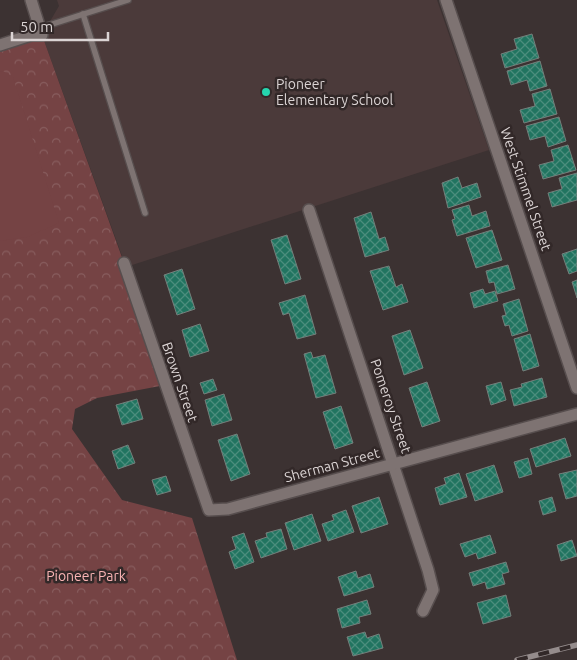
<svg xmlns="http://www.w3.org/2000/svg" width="577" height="660" viewBox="0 0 577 660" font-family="Ubuntu,sans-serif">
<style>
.built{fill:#4b3a3a}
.forest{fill:url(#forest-crowns)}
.garden{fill:#754344}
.building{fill:url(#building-cross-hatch);stroke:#747f7b}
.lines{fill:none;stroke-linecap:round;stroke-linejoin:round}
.lane-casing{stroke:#574e4e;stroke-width:8}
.street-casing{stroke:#574e4e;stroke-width:14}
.lane{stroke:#7e7372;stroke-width:5.5}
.street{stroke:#7e7372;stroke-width:11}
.rail-casing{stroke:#958c8c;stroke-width:5.5}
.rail{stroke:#322828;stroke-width:4;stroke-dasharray:11;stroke-linecap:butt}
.poi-dot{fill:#25d5ae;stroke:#322828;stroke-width:2}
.labels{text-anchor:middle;stroke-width:5;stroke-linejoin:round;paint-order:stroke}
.poi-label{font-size:14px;fill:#dbd4d4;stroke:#322828;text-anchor:start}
.street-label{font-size:14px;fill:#dbd4d4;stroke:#322828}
.park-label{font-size:14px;fill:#fab4b4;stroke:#322828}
</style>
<defs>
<pattern id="forest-crowns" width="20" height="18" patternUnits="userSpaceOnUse" patternTransform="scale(1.25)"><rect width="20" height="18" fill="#754344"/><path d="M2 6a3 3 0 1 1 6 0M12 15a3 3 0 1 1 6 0" fill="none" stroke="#885d5e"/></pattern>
<pattern id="building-cross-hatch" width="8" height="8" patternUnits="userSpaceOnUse" patternTransform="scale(1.25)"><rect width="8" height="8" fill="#217460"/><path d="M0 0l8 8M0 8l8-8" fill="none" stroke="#4b8d7d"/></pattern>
</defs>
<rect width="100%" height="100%" fill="#3c3232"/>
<polygon class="built" points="57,0 437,0 489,150 126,267 42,35 59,6"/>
<polygon class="forest" points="42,35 124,263 165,385 97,398 75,409 72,429 122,500 192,518 237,660 0,660 0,45"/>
<polygon class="garden" points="3,71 13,77 59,223 27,237 0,241 0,72"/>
<g class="building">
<polygon points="532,34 539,58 505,68 501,54 517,49 514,39"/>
<polygon points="540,61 547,86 530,91 527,80 511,85 507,71"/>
<polygon points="550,89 557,114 524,123 520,110 535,106 532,94"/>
<polygon points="559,117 566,141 548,147 545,136 530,140 526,126"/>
<polygon points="568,145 576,170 543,179 539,165 554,161 551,150"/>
<polygon points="577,173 577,200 552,207 548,193 562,189 559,178"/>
<polygon points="458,177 462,188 477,183 481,197 448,208 442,183"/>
<polygon points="469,205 472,216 486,211 490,226 457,236 452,220 455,219 452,210"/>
<polygon points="371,212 379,239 385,237 389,250 365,257 354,218"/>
<polygon points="492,230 502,260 476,268 466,238"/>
<polygon points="287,235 301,279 285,284 271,240"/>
<polygon points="577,249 577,271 569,274 562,254"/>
<polygon points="508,265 515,289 497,294 494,282 489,283 486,271"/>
<polygon points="389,266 396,287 402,284 408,302 383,310 370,271"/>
<polygon points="182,269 195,309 177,315 164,275"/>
<polygon points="577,280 577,298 572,282"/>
<polygon points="483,289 485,294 495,291 498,301 474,308 470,293"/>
<polygon points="305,295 316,334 297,339 289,313 283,315 279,303"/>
<polygon points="519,299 528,331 512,336 509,325 505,326 502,316 506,315 503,304"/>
<polygon points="200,324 209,351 190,357 182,330"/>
<polygon points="410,330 423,368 404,375 392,336"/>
<polygon points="530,334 539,366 523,371 514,339"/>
<polygon points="311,352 313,358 325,355 336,393 316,398 304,354"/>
<polygon points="542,378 547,397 514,406 510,390 522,387 521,384"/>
<polygon points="213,379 217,390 204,394 200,383"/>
<polygon points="427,382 440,421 422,427 409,388"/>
<polygon points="501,382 506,400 491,405 486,386"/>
<polygon points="224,394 232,420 212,426 205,400"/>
<polygon points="137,399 143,419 122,425 116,405"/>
<polygon points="341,406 353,443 335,449 323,412"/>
<polygon points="237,434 250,474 231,481 218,440"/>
<polygon points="565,438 571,456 536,467 530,449"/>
<polygon points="128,445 135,463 118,469 112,451"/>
<polygon points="528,458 532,474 519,478 514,462"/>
<polygon points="494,465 503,492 475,501 466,474"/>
<polygon points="577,470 577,496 566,499 559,474"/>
<polygon points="459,473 467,497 440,505 435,488 446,484 444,478"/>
<polygon points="166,476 171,491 157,495 152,480"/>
<polygon points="379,497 388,524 361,533 352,506"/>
<polygon points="552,497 556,511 543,515 539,501"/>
<polygon points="346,510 354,532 328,541 322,524 334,520 332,515"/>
<polygon points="312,514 321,541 294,550 285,523"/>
<polygon points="281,529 287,549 261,558 255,541 267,537 266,533"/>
<polygon points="244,533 254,562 235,569 229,552 236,549 232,537"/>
<polygon points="490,535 496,553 478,559 476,553 465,557 460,544"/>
<polygon points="572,540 577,556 561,561 557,545"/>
<polygon points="506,562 509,572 502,574 505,584 487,589 485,582 473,586 469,573"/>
<polygon points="356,571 358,578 370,574 374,587 344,596 338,577"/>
<polygon points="506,595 511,616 483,624 477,603"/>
<polygon points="367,600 371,614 359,617 360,623 342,628 337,609"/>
<polygon points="365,632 367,638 379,634 383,648 353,656 347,637"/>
</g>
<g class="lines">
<g class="lane-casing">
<g id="lane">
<polyline points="83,14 145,213"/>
<polyline points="40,28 128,0"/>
</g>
</g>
<g class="street-casing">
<g id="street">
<polyline points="446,0 577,388"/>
<polyline points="0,45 31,35 42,35 31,0"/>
<polyline points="309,210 428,570 433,590 423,611"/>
<polyline points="124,263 209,510 228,509 577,414"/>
</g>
</g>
<use href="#lane" class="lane"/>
<use href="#street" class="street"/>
<g class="rail-casing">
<polyline id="rail" points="517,660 577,645"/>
</g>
<use href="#rail" class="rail"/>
</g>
<circle class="poi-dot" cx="266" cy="92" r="5"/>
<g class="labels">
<g class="poi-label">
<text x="276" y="89">Pioneer<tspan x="276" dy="16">Elementary School</tspan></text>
</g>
<g class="street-label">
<text transform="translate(526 189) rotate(71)" y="5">West Stimmel Street</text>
<text transform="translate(180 382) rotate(71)" y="5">Brown Street</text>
<text transform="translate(391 406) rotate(71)" y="5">Pomeroy Street</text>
<text transform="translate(332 465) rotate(-15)" y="5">Sherman Street</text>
</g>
<g class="park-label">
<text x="86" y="581">Pioneer Park</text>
</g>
</g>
<path d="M12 32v8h96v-8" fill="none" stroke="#dbd4d4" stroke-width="2.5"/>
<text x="20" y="32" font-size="15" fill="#dbd4d4" stroke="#322828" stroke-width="4" paint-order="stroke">50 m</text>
</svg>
